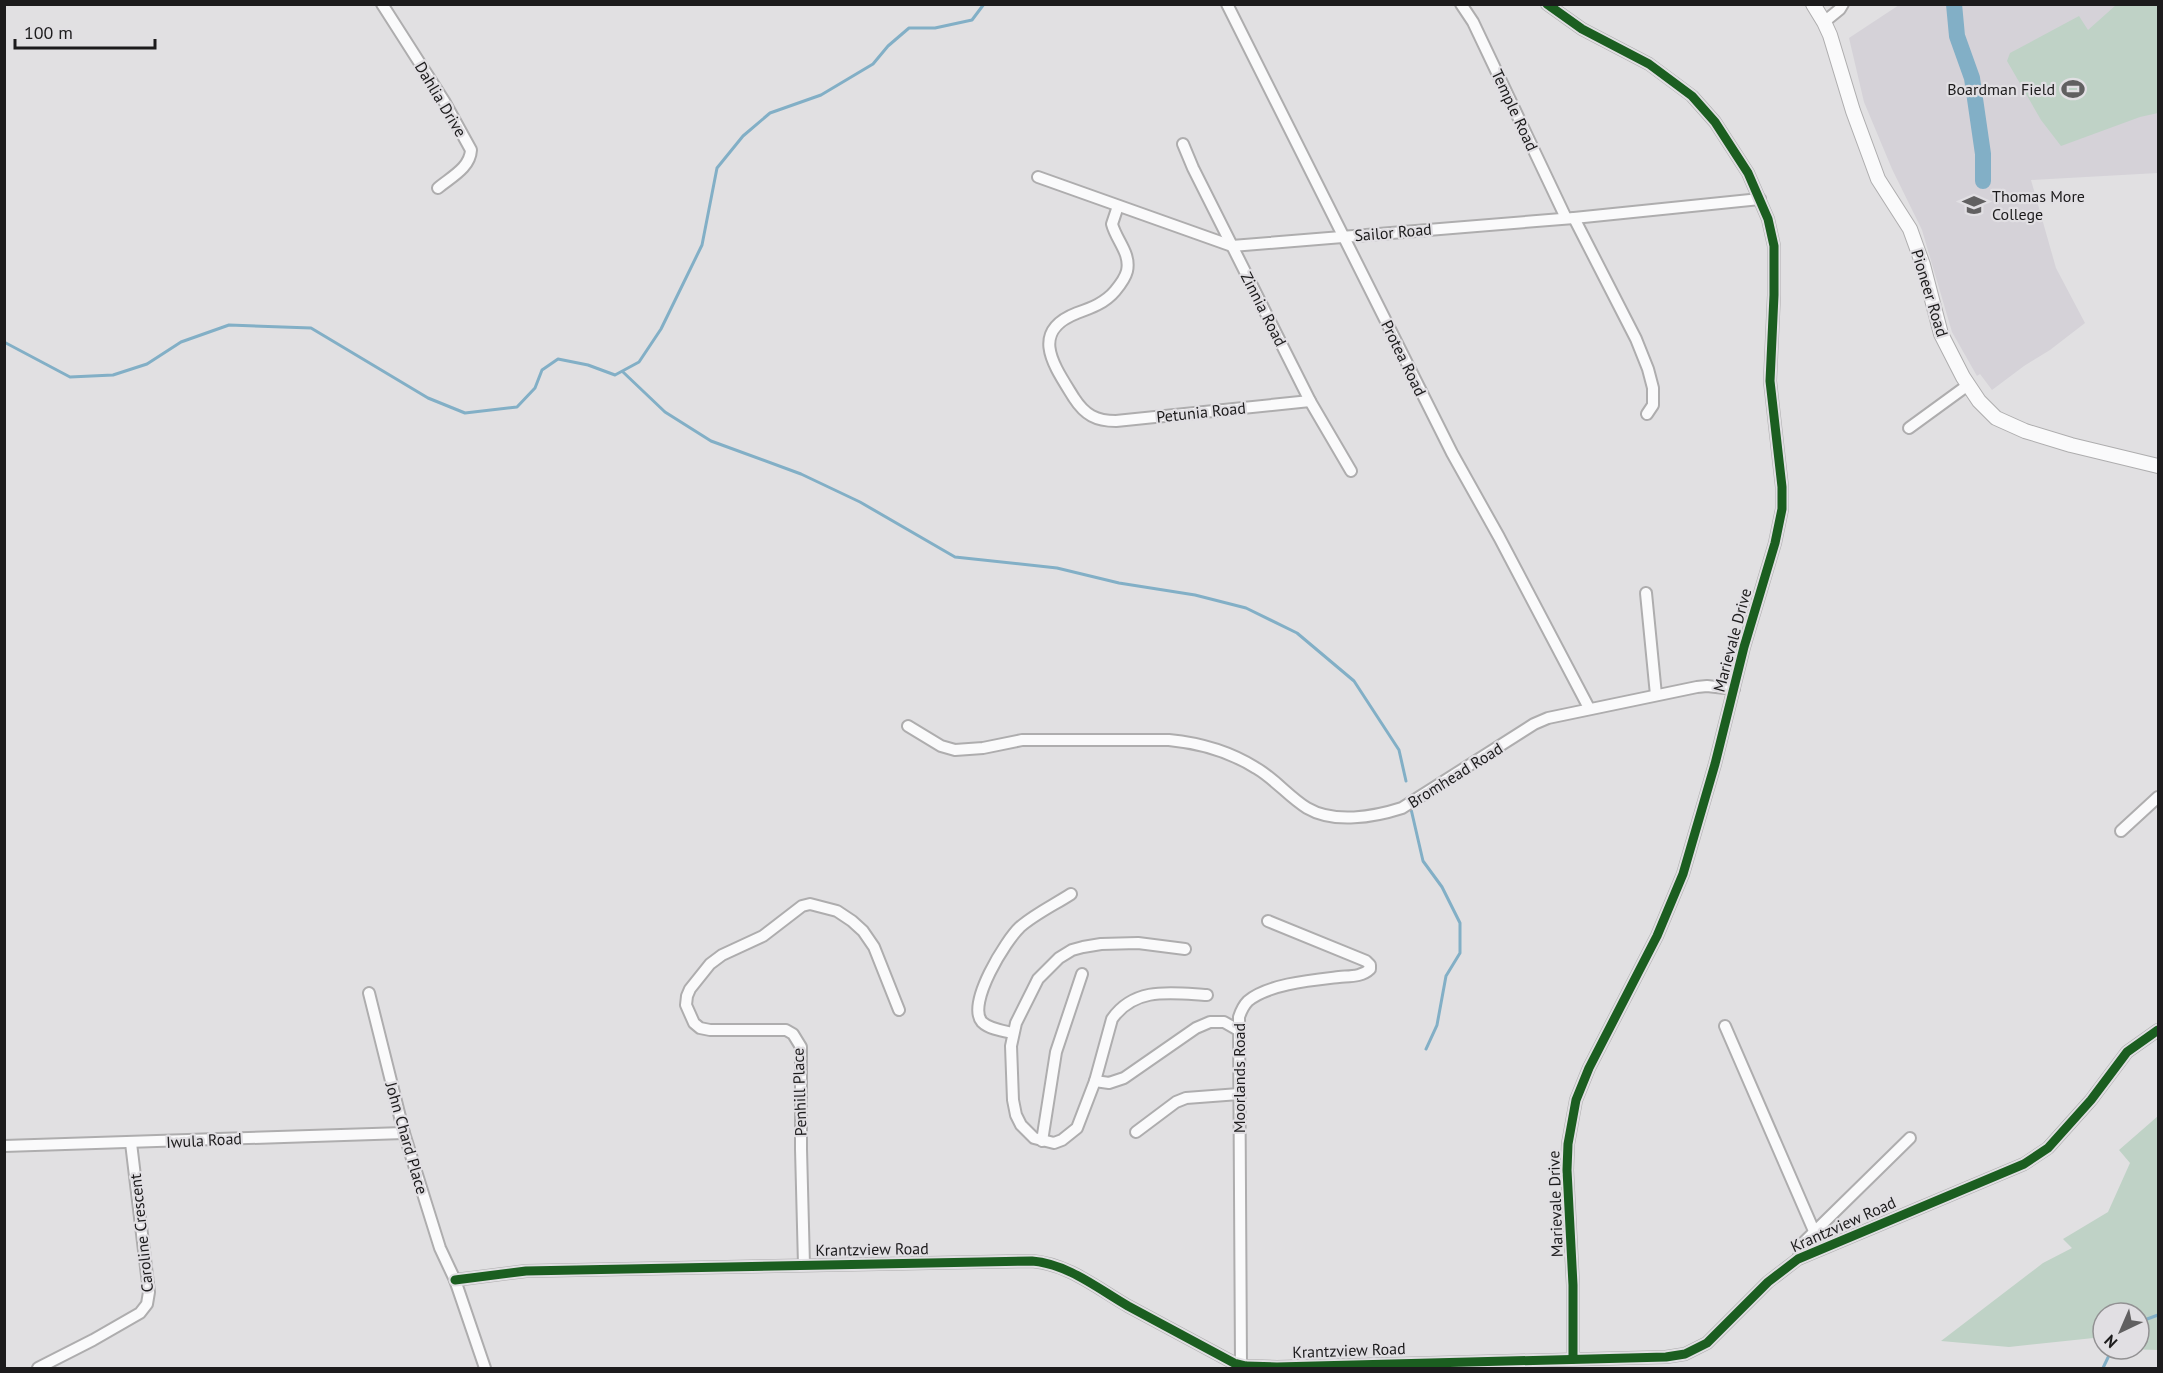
<svg xmlns="http://www.w3.org/2000/svg" width="2163" height="1373" viewBox="0 0 2163 1373" font-family="'PT Sans',sans-serif">
<style>
.built{fill:#d5d2d8}
.green{fill:#bfd2c6}
.lines{fill:none;stroke-linecap:round;stroke-linejoin:round}
.stream{stroke:#82afc6;stroke-width:3}
.river{stroke:#82afc6;stroke-width:16}
.minor-casing{stroke:#aeadae;stroke-width:14}
.major-casing{stroke:#aeadae;stroke-width:16}
.minor{stroke:#fafafb;stroke-width:10}
.major{stroke:#fafafb;stroke-width:14}
.cycleway-casing{stroke:#e1dfe3;stroke-width:13}
.cycleway{stroke:#1b5e20;stroke-width:9}
.labels{text-anchor:middle;stroke-width:4.5;stroke-linejoin:round;paint-order:stroke}
.poi-label{font-size:16px;fill:#1c1b1c;stroke:#e1dfe3;text-anchor:end}
.street-label{font-size:16px;fill:#1c1b1c;stroke:#e1dfe3}
</style>
<rect width="100%" height="100%" fill="#e1e0e2"/>
<polygon class="built" points="1899,5 2158,5 2158,173 2031,180 2056,268 2085,323 2050,350 2024,366 1992,390 1980,374 1977,376 1952,332 1922,230 1892,169 1864,102 1849,38"/>
<g class="green">
<polygon points="2116,5 2158,5 2158,113 2140,117 2061,146 2041,120 2007,61 2010,53 2079,16 2088,30"/>
<polygon points="2158,1116 2158,1350 2126,1349 2139,1349 2139,1313 2103,1313 2103,1337 2009,1347 1941,1341 2043,1263 2072,1248 2063,1239 2108,1212 2130,1163 2119,1150"/>
</g>
<g class="lines">
<g class="stream">
<polyline points="4,342 70,377 113,375 147,364 181,342 229,325 311,328 428,398 465,413 517,407 535,388 542,370 558,359 588,365 615,375 639,362 661,329 702,245 717,168 743,136 770,113 821,95 873,64 888,46 909,28 935,28 972,20 984,4"/>
<polyline points="623,372 665,412 711,441 801,474 860,502 955,557 1057,568 1119,583 1195,595 1246,608 1297,633 1354,681 1399,750 1406,781"/>
<polyline points="1411,809 1423,861 1442,887 1460,923 1460,953 1446,976 1437,1025 1426,1049"/>
<polyline points="2139,1322 2158,1315"/>
<polyline points="2103,1368 2112,1349"/>
</g>
<polyline class="river" points="1954,4 1957,36 1972,78 1983,154 1983,181"/>
<g class="minor-casing">
<g id="minor">
<path d="M382 4 444 101 471 150C470 168 451 177 438 188"/>
<polyline points="1227,4 1452,453 1499,537 1589,708"/>
<polyline points="1461,4 1473,22 1566,218"/>
<polyline points="1547,4 1582,29 1649,64 1692,96 1715,122 1748,173 1768,219 1774,246 1774,295 1770,381 1782,487 1782,509 1775,543 1744,647 1715,764 1683,874 1657,936 1589,1068 1576,1100 1568,1144 1567,1170 1573,1285 1573,1359"/>
<polyline points="1824,22 1840,9 1843,4"/>
<polyline points="1183,144 1193,168 1310,401 1351,471"/>
<polyline points="1038,177 1232,246 1574,218 1760,199"/>
<path d="M1118 206 1112 224C1116 240 1131 253 1127 271 1125 279 1120 285 1115 291 1105 303 1091 308 1077 313 1028 332 1055 367 1074 398 1085 415 1096 421 1116 421L1310 401"/>
<polyline points="1574,218 1636,339 1648,369 1653,388 1653,405 1647,414"/>
<polyline points="1909,428 1968,385"/>
<polyline points="1646,593 1656,695"/>
<path d="M908 726 941 746 955 750 983 748 1022 740H1169C1200 743 1229 751 1256 768 1275 779 1289 797 1307 808 1334 824 1374 817 1402 808L1534 724 1548 718 1697 687 1707 686 1734 689"/>
<polyline points="2121,831 2158,797"/>
<path d="M1185 949 1138 943 1101 944 1083 947 1072 950 1059 958 1038 979 1016 1023 1011 1046 1013 1100 1016 1115 1021 1125 1034 1138 1054 1143 1062 1140 1077 1128 1095 1081 1112 1019C1135 986 1172 993 1207 995"/>
<polyline points="369,993 404,1133 440,1248 455,1280 485,1368"/>
<polyline points="1725,1026 1814,1231"/>
<path d="M1013 1033C1003 1031 989 1029 982 1022 966 1004 1006 940 1020 927 1035 914 1054 905 1071 894"/>
<polyline points="1095,1081 1109,1083 1124,1078 1196,1028 1210,1022 1224,1022 1238,1030"/>
<polyline points="1136,1132 1176,1102 1186,1098 1239,1094"/>
<polyline points="1042,1141 1056,1052 1082,974"/>
<polyline points="4,1146 404,1133"/>
<polyline points="1798,1259 1804,1242 1910,1138"/>
<polyline points="804,1265 801,1149 801,1047 793,1034 786,1030 710,1030 700,1028 694,1023 686,1005 687,996 690,989 710,964 722,955 763,936 802,906 810,904 837,911 852,921 863,931 874,947 899,1010"/>
<path d="M455 1280 526 1271 1032 1261C1068 1264 1097 1288 1128 1306 1163 1325 1199 1344 1234 1363L1246 1366 1277 1367 1666 1357 1685 1354 1707 1343 1768 1282 1798 1259 2024 1164 2048 1148 2091 1100 2127 1052 2158 1030"/>
<path d="M1241 1365 1239 1017C1241 1011 1243 1006 1248 1001 1268 984 1313 980 1339 977 1349 976 1362 977 1370 969V965L1366 961 1268 921"/>
<polyline points="38,1368 93,1340 140,1313 147,1304 149,1292 131,1143"/>
</g>
</g>
<g class="major-casing">
<polyline id="major" points="1813,4 1824,22 1830,35 1853,111 1878,179 1910,229 1923,265 1941,334 1963,377 1979,401 1996,418 2025,431 2071,445 2158,466"/>
</g>
<use href="#minor" class="minor"/>
<use href="#major" class="major"/>
<g class="cycleway-casing">
<g id="cycleway">
<polyline points="1547,4 1582,29 1649,64 1692,96 1715,122 1748,173 1768,219 1774,246 1774,295 1770,381 1782,487 1782,509 1775,543 1744,647 1715,764 1683,874 1657,936 1589,1068 1576,1100 1568,1144 1567,1170 1573,1285 1573,1359"/>
<path d="M455 1280 526 1271 1032 1261C1068 1264 1097 1288 1128 1306 1163 1325 1199 1344 1234 1363L1246 1366 1277 1367 1666 1357 1685 1354 1707 1343 1768 1282 1798 1259 2024 1164 2048 1148 2091 1100 2127 1052 2158 1030"/>
</g>
</g>
<use href="#cycleway" class="cycleway"/>
</g>
<defs>
<g id="stadium-bare" transform="scale(1.8)"><path d="M0-5a6.5 5 0 1 0 0 10a6.5 5 0 1 0 0-10ZM-3.5-1.8h7v3.6h-7Z" fill="#616061" stroke="#e1dfe3" stroke-width="2.5" paint-order="stroke"/></g>
<g id="school-bare" transform="scale(1.8)"><path d="M0-5L7-2L0 1L-7-2ZM-4 1L0 2.5L4 1V4Q0 6-4 4Z" fill="#616061" stroke="#e1dfe3" stroke-width="2.5" paint-order="stroke"/></g>
</defs>
<g fill-rule="evenodd">
<use href="#stadium-bare" x="2073" y="89"/>
<use href="#school-bare" x="1974" y="205"/>
</g>
<g class="labels">
<g class="poi-label">
<text x="2055" y="95">Boardman Field</text>
<text x="1992" y="202" text-anchor="start">Thomas More<tspan x="1992" dy="18">College</tspan></text>
</g>
<g class="street-label">
<text transform="translate(441 99) rotate(59)" y="6">Dahlia Drive</text>
<text transform="translate(1515 110) rotate(65)" y="6">Temple Road</text>
<text transform="translate(1393 232) rotate(-5)" y="6">Sailor Road</text>
<text transform="translate(1930 293) rotate(73)" y="6">Pioneer Road</text>
<text transform="translate(1264 309) rotate(63)" y="6">Zinnia Road</text>
<text transform="translate(1404 358) rotate(64)" y="6">Protea Road</text>
<text transform="translate(1201 412) rotate(-6)" y="6">Petunia Road</text>
<text transform="translate(1732 640) rotate(-75)" y="6">Marievale Drive</text>
<text transform="translate(1455 775) rotate(-32)" y="6">Bromhead Road</text>
<text transform="translate(1239 1078) rotate(-90)" y="6">Moorlands Road</text>
<text transform="translate(799 1092) rotate(-92)" y="6">Penhill Place</text>
<text transform="translate(407 1138) rotate(74)" y="6">John Chard Place</text>
<text transform="translate(204 1140) rotate(-3)" y="6">Iwula Road</text>
<text transform="translate(1555 1204) rotate(-92)" y="6">Marievale Drive</text>
<text transform="translate(1843 1224) rotate(-24)" y="6">Krantzview Road</text>
<text transform="translate(141 1233) rotate(-96)" y="6">Caroline Crescent</text>
<text transform="translate(872 1249) rotate(-1)" y="6">Krantzview Road</text>
<text transform="translate(1349 1350) rotate(-2)" y="6">Krantzview Road</text>
</g>
</g>
<rect width="2163" height="1373" fill="none" stroke="#1c1b1c" stroke-width="12"/>
<g transform="translate(2121 1331) rotate(224)"><circle r="28" fill="#e1dfe3" stroke="#929193" stroke-width="1.5"/>
<path d="M0-4.5L10 22L0 15L-10 22Z" fill="#616061"/>
<text y="-9" font-size="16" font-weight="bold" text-anchor="middle" fill="#1c1b1c">N</text>
</g>
<path d="M15 39v9h140v-9" fill="none" stroke="#1c1b1c" stroke-width="3"/>
<text x="24" y="39" font-size="18" fill="#1c1b1c" stroke="#e1dfe3" stroke-width="4.5" paint-order="stroke">100 m</text>
</svg>
